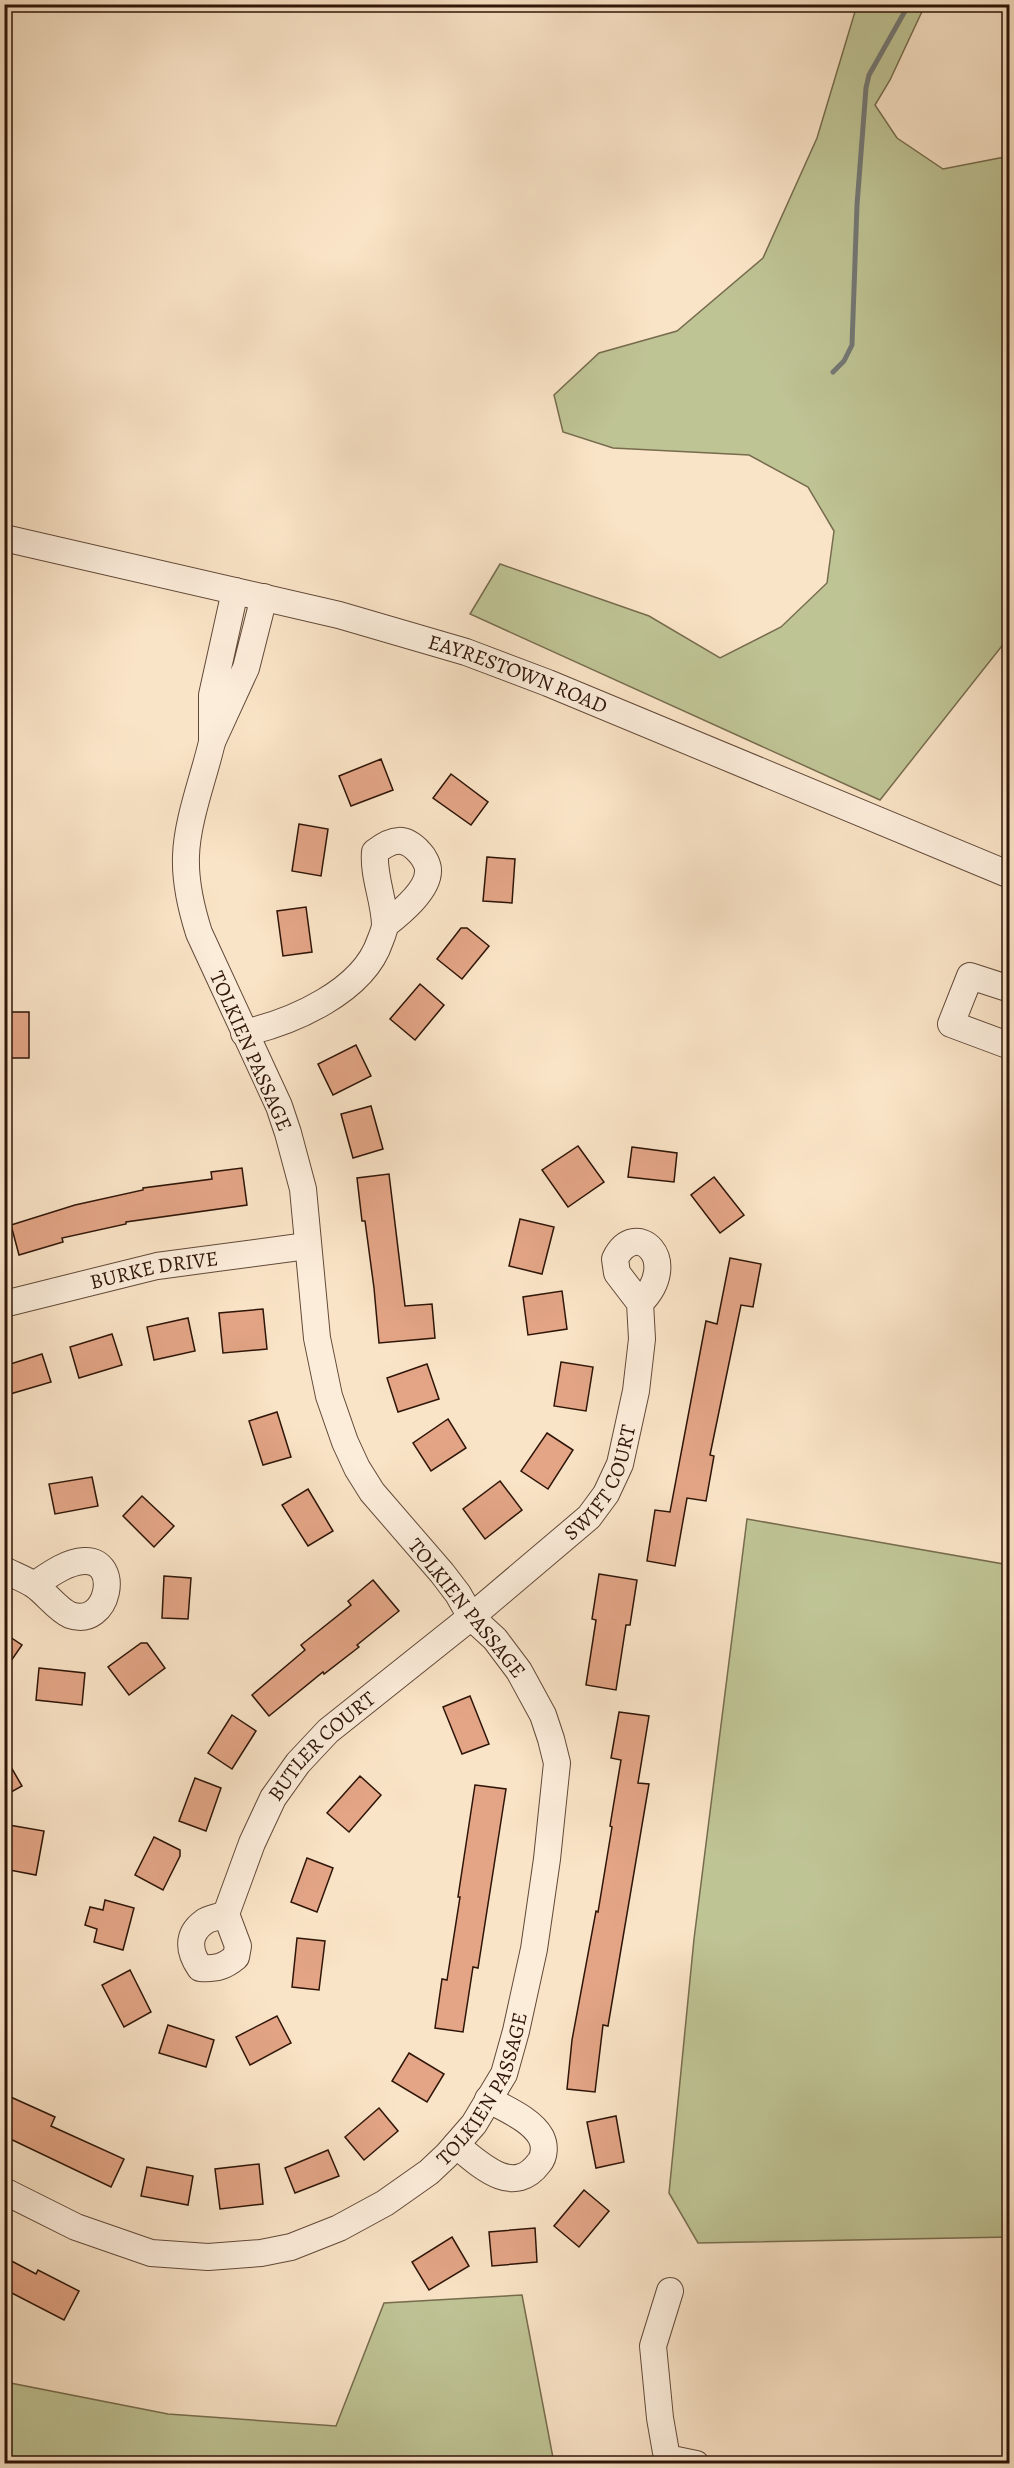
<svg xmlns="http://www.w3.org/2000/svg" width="1014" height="2468" viewBox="0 0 1014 2468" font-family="Alegreya,serif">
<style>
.green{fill:#bfc495;stroke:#776c4e;stroke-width:1.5}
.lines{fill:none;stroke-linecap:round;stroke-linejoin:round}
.stream{stroke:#747976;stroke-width:5}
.building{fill:#e3a586;stroke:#2f1508;stroke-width:1.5}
.minor-casing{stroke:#624938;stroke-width:28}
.minor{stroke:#fceddb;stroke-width:26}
.labels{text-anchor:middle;stroke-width:4.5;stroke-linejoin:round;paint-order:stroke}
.street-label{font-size:21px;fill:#2f1508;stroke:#fceddb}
</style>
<rect width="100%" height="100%" fill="#fae4c7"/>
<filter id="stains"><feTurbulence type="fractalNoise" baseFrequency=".00333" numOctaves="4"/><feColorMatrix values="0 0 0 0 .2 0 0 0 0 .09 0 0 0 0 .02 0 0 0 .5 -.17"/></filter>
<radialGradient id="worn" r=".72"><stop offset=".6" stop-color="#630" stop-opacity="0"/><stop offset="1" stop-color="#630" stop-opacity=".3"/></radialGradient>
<g class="green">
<polygon points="857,5 925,5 890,80 875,105 897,138 943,169 1010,156 1009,637 880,800 470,614 500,564 649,616 720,658 781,627 827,583 834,531 808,487 749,455 613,448 563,432 554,395 599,353 677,331 763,258 817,138"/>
<polygon points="747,1519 1009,1565 1009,2237 698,2243 669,2193 694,1939"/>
<polygon points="522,2295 554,2463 5,2463 5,2382 168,2414 336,2426 384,2303"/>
</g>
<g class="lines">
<polyline class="stream" points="833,372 844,361 852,345 857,205 866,88 869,75 909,4"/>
</g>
<g class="building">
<polygon points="381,759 393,790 351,806 339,776"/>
<polygon points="451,774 488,802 471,825 433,798"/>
<polygon points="299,824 328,829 321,876 292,871"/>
<polygon points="487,857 515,859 512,903 483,901"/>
<polygon points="306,907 312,952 283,956 277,911"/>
<polygon points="461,928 467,928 489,946 462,979 437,959"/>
<polygon points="420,984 444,1005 415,1040 390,1019"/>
<rect x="4" y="1012" width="25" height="46"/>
<polygon points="356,1045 371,1076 333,1095 318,1064"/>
<polygon points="371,1106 383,1149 353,1158 341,1114"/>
<polygon points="578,1146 604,1182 568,1207 542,1170"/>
<polygon points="632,1147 677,1153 674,1182 628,1177"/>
<polygon points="242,1168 247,1205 126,1222 126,1224 62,1238 63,1242 19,1255 11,1225 75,1205 143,1190 143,1188 212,1179 211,1172"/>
<polygon points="389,1174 405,1306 432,1304 435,1338 379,1343 374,1288 365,1221 362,1221 357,1178"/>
<polygon points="714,1177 744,1215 720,1233 691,1195"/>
<polygon points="520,1219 554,1227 542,1274 509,1266"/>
<polygon points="730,1258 761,1264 753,1307 741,1305 710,1455 714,1456 706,1501 687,1498 675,1566 647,1561 655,1510 670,1512 706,1321 717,1324"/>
<polygon points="562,1291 567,1329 528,1335 523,1297"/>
<polygon points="263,1309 267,1349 223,1353 219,1313"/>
<polygon points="188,1318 195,1351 154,1360 147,1327"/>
<polygon points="112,1334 122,1365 79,1378 70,1347"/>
<polygon points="42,1354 51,1382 10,1394 4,1376 4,1366"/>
<polygon points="561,1362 593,1367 586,1411 554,1406"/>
<polygon points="427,1364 439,1399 398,1412 387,1378"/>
<polygon points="277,1412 291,1457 263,1465 249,1421"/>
<polygon points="448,1419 466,1448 431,1471 413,1443"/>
<polygon points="547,1433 573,1450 548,1489 521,1471"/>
<polygon points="92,1477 98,1506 55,1514 49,1484"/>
<polygon points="500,1481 522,1510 485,1539 463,1509"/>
<polygon points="308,1489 333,1531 308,1546 282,1505"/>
<polygon points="142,1496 174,1526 154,1547 123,1516"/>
<polygon points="599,1574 637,1580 630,1625 626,1625 616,1690 586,1685 596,1620 592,1619"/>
<polygon points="164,1576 191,1578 188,1619 162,1618"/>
<polygon points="373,1580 399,1611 357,1645 359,1647 324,1674 323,1672 269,1716 252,1695 305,1650 301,1645 351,1605 348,1601"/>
<polygon points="4,1633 22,1645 4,1671"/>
<polygon points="141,1643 147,1643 165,1668 129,1695 108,1667"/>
<polygon points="39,1668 85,1673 82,1705 36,1700"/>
<polygon points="470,1696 489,1744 462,1754 443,1707"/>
<polygon points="619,1712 649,1716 638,1783 649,1784 608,2026 603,2025 595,2092 567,2089 572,2040 596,1911 598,1912 612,1827 610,1826 621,1760 611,1758"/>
<polygon points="232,1715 256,1731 232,1769 208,1753"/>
<polygon points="4,1755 22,1786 4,1796"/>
<polygon points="360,1776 381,1795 349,1832 327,1813"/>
<polygon points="195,1778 221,1788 206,1831 179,1821"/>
<polygon points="475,1785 506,1789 478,1968 473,1967 463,2032 435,2028 442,1979 447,1980 460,1897 458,1897"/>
<polygon points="9,1825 44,1831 36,1875 4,1869 4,1852"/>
<polygon points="154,1837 180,1850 180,1856 163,1890 135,1875"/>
<polygon points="307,1858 333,1868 317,1912 291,1902"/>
<polygon points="105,1900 134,1908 123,1950 94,1942 97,1929 85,1925 90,1907 103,1910"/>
<polygon points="297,1938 325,1941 319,1990 292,1987"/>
<polygon points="130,1970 151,2012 124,2027 102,1985"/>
<polygon points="277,2016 291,2043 250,2065 236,2037"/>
<polygon points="168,2025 214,2040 206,2067 159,2053"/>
<polygon points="409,2053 444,2074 427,2102 392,2081"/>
<polygon points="4,2094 55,2117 51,2126 124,2159 111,2187 4,2136"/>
<polygon points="379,2108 398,2131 364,2160 345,2137"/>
<polygon points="616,2116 624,2162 596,2168 587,2122"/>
<polygon points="328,2150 339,2176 295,2193 285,2168"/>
<polygon points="259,2164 263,2204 220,2209 215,2169"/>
<polygon points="147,2167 193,2176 188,2205 141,2196"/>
<polygon points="584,2190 609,2211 579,2247 554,2226"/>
<polygon points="535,2228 537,2262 492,2266 489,2232"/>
<polygon points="452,2237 469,2266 429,2290 412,2262"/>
<polygon points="4,2257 36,2274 38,2270 79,2291 64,2320 4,2289"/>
</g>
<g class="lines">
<g class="minor-casing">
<g id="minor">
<path id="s1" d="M4 538 339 615 466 652 548 683 1010 875"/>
<polyline points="235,591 212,695 212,742 246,668 264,597"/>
<polyline points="1010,989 970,976 951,1024 1010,1046"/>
<path d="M244 1033C292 1022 363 992 380 941 382 936 385 929 385 924 384 899 373 876 375 852 393 838 405 836 420 853 424 857 428 865 428 870 429 890 399 914 385 925"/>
<path id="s2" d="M4 1304 157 1266 307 1246"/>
<path d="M4 1570C14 1575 25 1579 34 1585 45 1592 58 1610 70 1615 109 1629 122 1559 84 1561 66 1562 49 1575 34 1585"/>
<path id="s3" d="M226 1914 238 1946 236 1957C224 1967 216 1969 200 1968 189 1952 186 1935 204 1922 209 1918 220 1917 226 1914L252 1843 273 1798 298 1763 328 1731 471 1617 589 1517 606 1494 620 1464 636 1391 642 1339 640 1303 617 1273 615 1259C635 1217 683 1260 640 1303"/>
<path d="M456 2145C479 2164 513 2198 539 2163 545 2156 545 2145 541 2137 531 2119 505 2109 488 2099"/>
<path id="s4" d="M4 2191 76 2227 151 2253 208 2257 261 2253 291 2247 339 2228 385 2203 429 2172 447 2155 474 2124 504 2074 516 2031 534 1949 547 1859 557 1763 551 1739 543 1715 519 1671 495 1639 471 1617 458 1594 442 1573 372 1492 357 1468 345 1442 329 1396 317 1338 303 1189 288 1133 279 1106 199 933C191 908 185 882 186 856 187 820 204 777 212 742"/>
<polyline points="670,2291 653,2346 660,2418 667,2458 696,2464"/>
</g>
</g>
<use href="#minor" class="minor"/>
</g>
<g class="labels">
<g class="street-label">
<text dy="7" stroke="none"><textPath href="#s1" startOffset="532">EAYRESTOWN ROAD</textPath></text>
<text transform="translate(251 1051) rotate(66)" y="7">TOLKIEN PASSAGE</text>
<text dy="7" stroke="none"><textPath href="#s2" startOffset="154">BURKE DRIVE</textPath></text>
<text dy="7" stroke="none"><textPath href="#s3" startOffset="746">SWIFT COURT</textPath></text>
<text transform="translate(467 1608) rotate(51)" y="7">TOLKIEN PASSAGE</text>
<text dy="7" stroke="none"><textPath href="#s3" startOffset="357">BUTLER COURT</textPath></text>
<text dy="7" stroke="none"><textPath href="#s4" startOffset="560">TOLKIEN PASSAGE</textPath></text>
</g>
</g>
<rect width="1014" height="2468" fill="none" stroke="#fae4c7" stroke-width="24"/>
<rect x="6" y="6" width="1002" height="2456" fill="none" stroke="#2f1508" stroke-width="3"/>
<rect x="12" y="12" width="990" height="2444" fill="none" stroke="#2f1508" stroke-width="1.5"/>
<rect width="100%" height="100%" filter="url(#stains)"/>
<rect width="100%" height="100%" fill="url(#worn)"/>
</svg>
